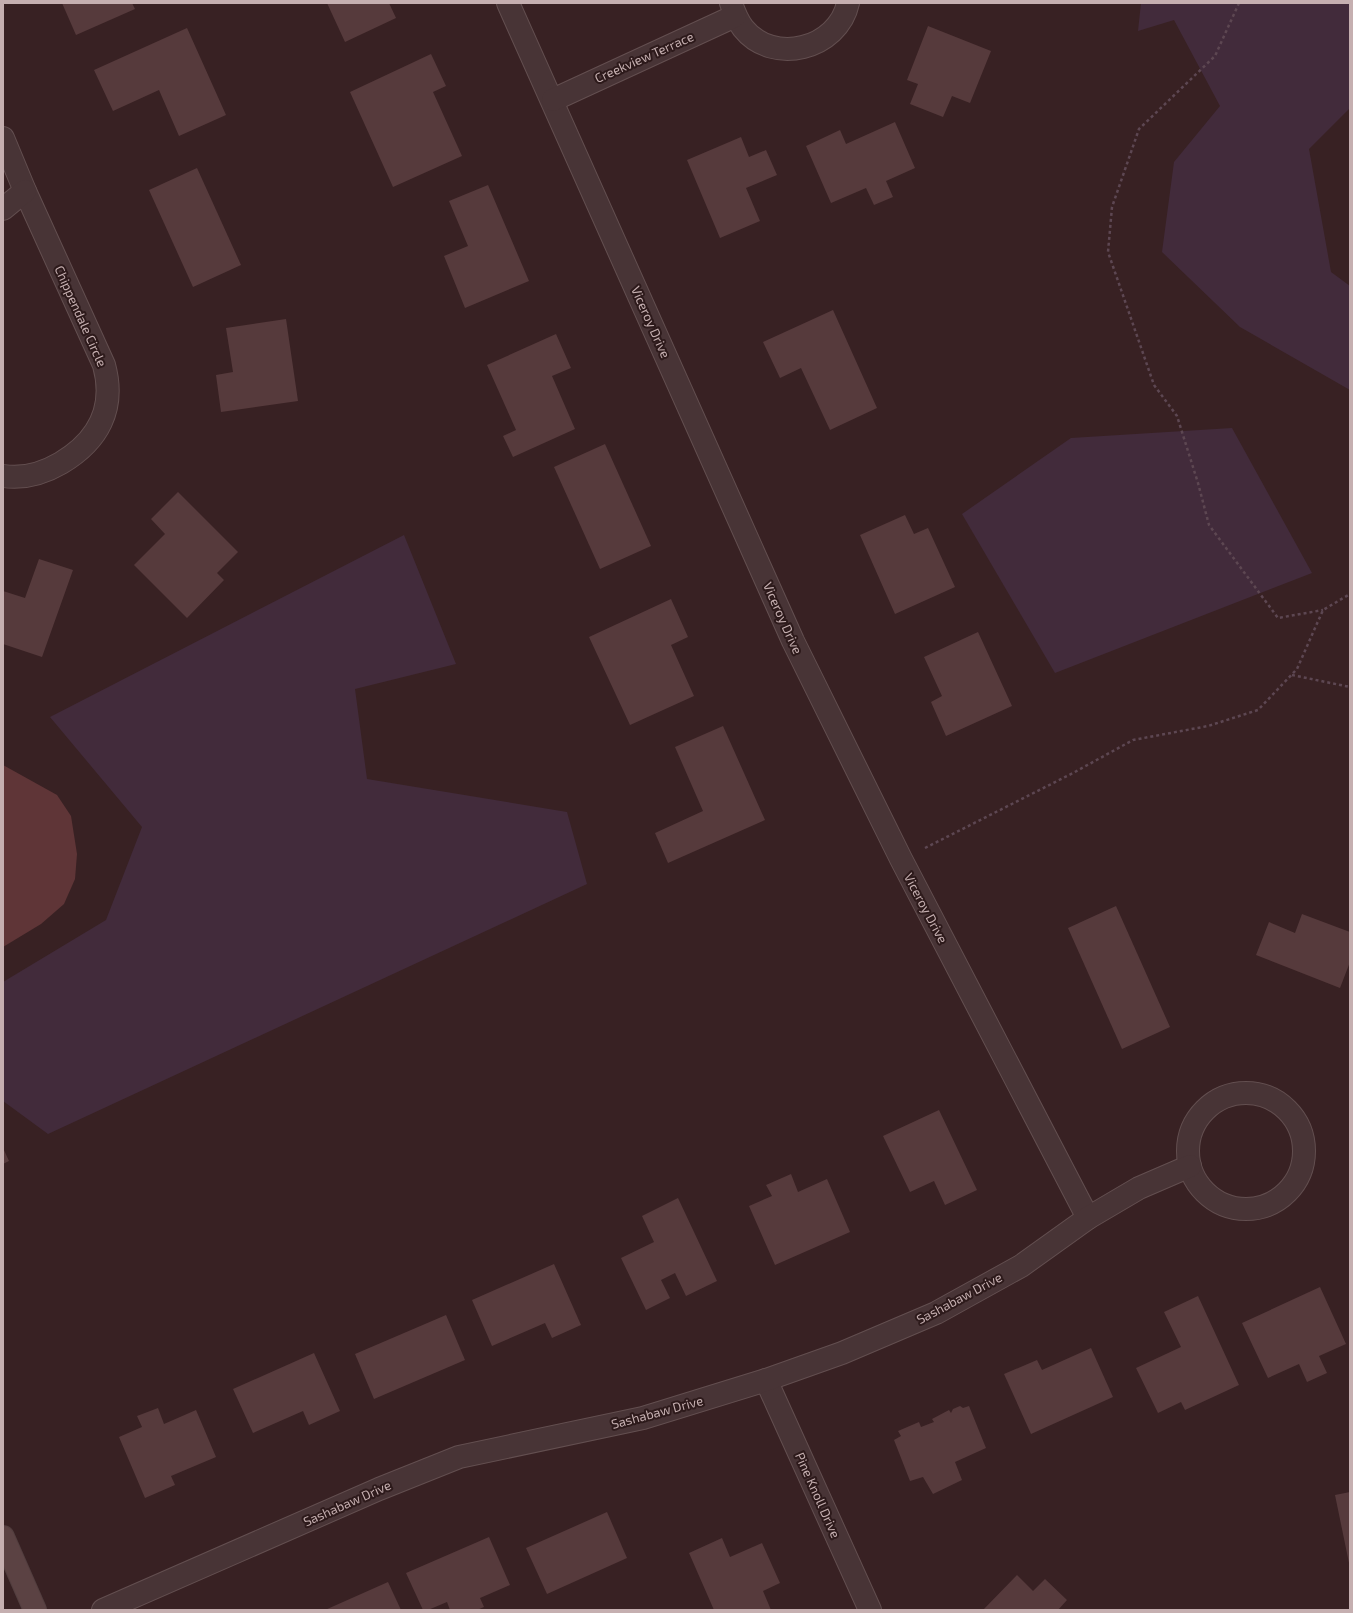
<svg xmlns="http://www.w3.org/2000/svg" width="1353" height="1613" viewBox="0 0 1353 1613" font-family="'Exo 2',sans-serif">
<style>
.green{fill:#422b3b}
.water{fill:#5f3537}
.building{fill:#563a3c}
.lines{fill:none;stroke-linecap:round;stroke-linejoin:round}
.street-casing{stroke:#634f50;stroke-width:24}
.secondary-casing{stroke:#523e3f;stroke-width:24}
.path{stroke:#5d4752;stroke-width:2.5;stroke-dasharray:3 3;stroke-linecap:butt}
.street{stroke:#483436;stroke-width:22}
.secondary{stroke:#5b4243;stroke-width:22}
.labels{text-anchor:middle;stroke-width:4;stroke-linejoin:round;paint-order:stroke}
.street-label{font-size:13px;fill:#c5afb0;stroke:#2d1a1b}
</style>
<rect width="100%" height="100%" fill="#382123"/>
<g class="green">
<polygon points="1141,3 1350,3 1350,108 1309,149 1331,272 1350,286 1350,390 1240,327 1162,252 1174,162 1220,106 1174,20 1138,31"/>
<polygon points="1232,428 1312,573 1055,673 962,514 1071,438"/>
<polygon points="404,535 456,664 355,689 367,779 567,812 587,884 48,1134 3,1101 3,982 106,920 142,827 50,717"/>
</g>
<polygon class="water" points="3,765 57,795 71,816 77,854 75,879 64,904 41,924 3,947"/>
<g class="building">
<polygon points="62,3 132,3 135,9 76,35"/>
<polygon points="327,3 389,3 396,18 345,42"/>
<polygon points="928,26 991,51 970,103 952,96 943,117 910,104 918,84 907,80"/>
<polygon points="187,28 226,115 179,136 159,90 113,111 94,70"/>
<polygon points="431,54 446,86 433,92 462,156 393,187 350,92"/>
<polygon points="895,122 915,168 886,181 893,197 874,205 866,188 831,203 806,146 840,130 846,144"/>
<polygon points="741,137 749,157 766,150 777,175 746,188 760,221 720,238 687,160"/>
<polygon points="197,168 241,265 193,287 149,190"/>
<polygon points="488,185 529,281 465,308 444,256 468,246 449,201"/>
<polygon points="833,310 877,408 830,430 801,368 780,378 763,342"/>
<polygon points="286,319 298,401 221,412 216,375 233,372 226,328"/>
<polygon points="556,334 571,368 552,376 575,429 513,457 503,436 516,430 487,365"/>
<polygon points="605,444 651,546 600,569 554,467"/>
<polygon points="178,492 238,552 217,573 224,580 187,618 134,565 165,534 151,519"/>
<polygon points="905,515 914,534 928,528 955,587 895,614 860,535"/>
<polygon points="39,559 73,570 42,657 3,644 3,591 25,598"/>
<polygon points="671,599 688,637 671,645 694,696 630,725 589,637"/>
<polygon points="978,632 1012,706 946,736 931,702 942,696 924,657"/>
<polygon points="723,726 765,820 668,863 655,833 703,811 675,747"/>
<polygon points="1116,906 1170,1027 1122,1049 1068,928"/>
<polygon points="1302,914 1350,932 1350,962 1340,988 1256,955 1269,922 1295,933"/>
<polygon points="939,1110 977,1190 945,1205 934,1181 910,1192 883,1136"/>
<polygon points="3,1148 9,1161 3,1164"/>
<polygon points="791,1174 798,1192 827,1179 850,1232 775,1265 749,1206 772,1196 766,1185"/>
<polygon points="678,1198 717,1281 686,1296 675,1273 661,1280 670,1298 646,1310 621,1258 654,1242 642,1216"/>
<polygon points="554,1264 581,1325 552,1338 545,1323 492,1346 472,1300"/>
<polygon points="1320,1287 1346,1344 1319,1356 1327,1373 1307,1382 1299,1364 1268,1378 1242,1323"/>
<polygon points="1198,1296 1239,1385 1185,1410 1181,1402 1158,1413 1136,1368 1181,1347 1164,1312"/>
<polygon points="446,1315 465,1360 374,1399 355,1354"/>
<polygon points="1091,1348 1113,1397 1031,1434 1004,1374 1037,1360 1042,1370"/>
<polygon points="314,1353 340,1411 309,1425 303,1411 253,1433 233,1389"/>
<polygon points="960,1406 963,1408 969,1406 986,1448 955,1462 962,1480 933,1494 923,1477 910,1481 894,1440 901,1436 898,1431 919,1422 921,1427 934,1422 932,1419 949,1410 951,1413 953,1409"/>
<polygon points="158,1408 164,1424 196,1410 216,1457 171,1476 175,1485 145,1498 119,1437 142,1427 137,1416"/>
<polygon points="1350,1492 1350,1563 1349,1563 1335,1495"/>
<polygon points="607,1512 627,1558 547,1594 526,1548"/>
<polygon points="489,1537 510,1585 480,1598 484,1607 477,1610 450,1610 447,1602 428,1610 423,1610 406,1573"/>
<polygon points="722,1538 730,1557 762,1543 780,1583 763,1591 771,1610 714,1610 689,1553"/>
<polygon points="1017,1575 1033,1591 1045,1579 1067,1600 1058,1610 983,1610"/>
<polygon points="388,1582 401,1610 325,1610"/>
</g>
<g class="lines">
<g class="street-casing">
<g id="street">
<polyline points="508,3 793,641 901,859 1088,1218"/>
<path d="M731 3C734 12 737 20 743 28 773 66 838 49 848 3"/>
<polyline points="553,100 735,16"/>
<path d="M3 138 25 191 104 365C116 409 98 441 61 463 44 473 23 479 3 476"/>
<polyline points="3,209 25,191"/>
<circle cx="1246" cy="1151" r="58"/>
<polyline points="766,1380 870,1610"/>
<polyline points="103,1610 379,1489 459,1457 643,1418 766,1380 842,1353 936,1313 1021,1266 1088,1218 1139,1188 1190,1166"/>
</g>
</g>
<g class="secondary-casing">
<polyline id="secondary" points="3,1537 35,1610"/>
</g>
<g class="path">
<polyline points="1239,3 1215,56 1139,129 1112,207 1108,252 1154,385 1177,416 1198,483 1209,525 1278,618 1323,610"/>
<polyline points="1292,675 1350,687"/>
<polyline points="925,848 1073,773 1133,740 1208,726 1258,710 1297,669 1323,610 1350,594"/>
</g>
<use href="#street" class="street"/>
<use href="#secondary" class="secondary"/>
</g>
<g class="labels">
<g class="street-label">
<text transform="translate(644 57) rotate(-24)" y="5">Creekview Terrace</text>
<text transform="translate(81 316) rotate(66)" y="5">Chippendale Circle</text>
<text transform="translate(651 322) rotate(66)" y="5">Viceroy Drive</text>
<text transform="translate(783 618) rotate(66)" y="5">Viceroy Drive</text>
<text transform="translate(926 908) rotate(62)" y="5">Viceroy Drive</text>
<text transform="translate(959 1298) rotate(-28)" y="5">Sashabaw Drive</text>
<text transform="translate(657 1412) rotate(-15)" y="5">Sashabaw Drive</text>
<text transform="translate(818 1495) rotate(66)" y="5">Pine Knoll Drive</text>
<text transform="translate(347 1503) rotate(-24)" y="5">Sashabaw Drive</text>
</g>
</g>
<rect width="1353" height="1613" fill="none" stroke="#c5afb0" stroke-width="8"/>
</svg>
